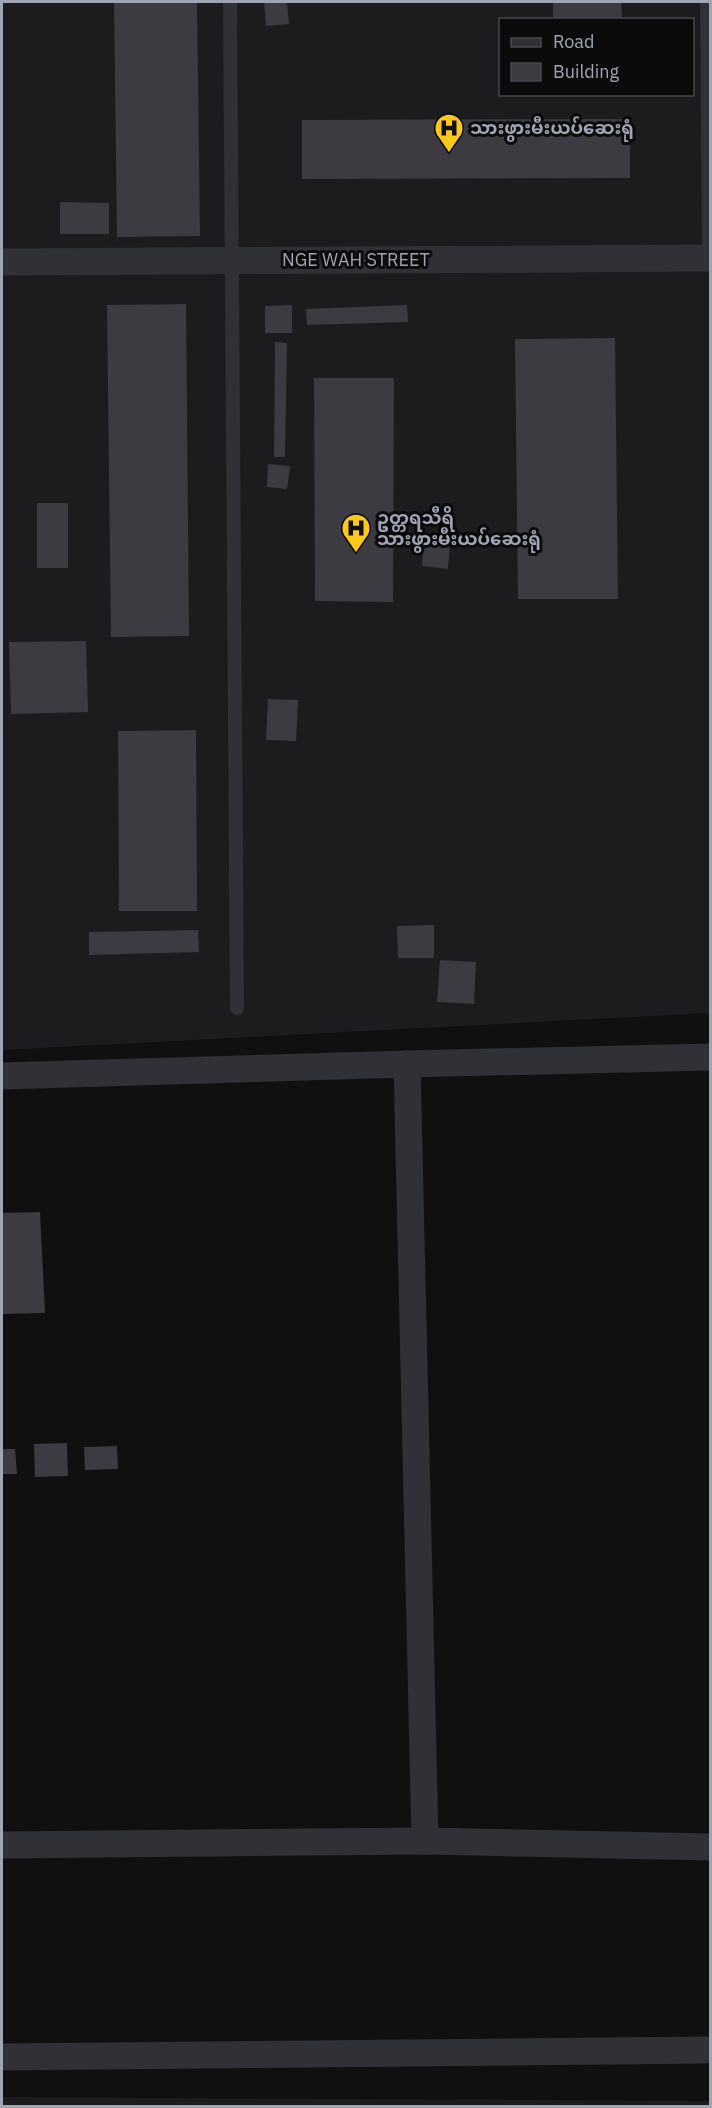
<svg xmlns="http://www.w3.org/2000/svg" width="712" height="2108" viewBox="0 0 712 2108" font-family="'IBM Plex Sans','Noto Sans Myanmar',sans-serif">
<style>
.built{fill:#1c1c1e;fill-rule:evenodd}
.building{fill:#3b3b41}
.lines{fill:none;stroke-linecap:round;stroke-linejoin:round}
.service{stroke:#303136;stroke-width:14}
.minor{stroke:#303136;stroke-width:27}
.labels{text-anchor:middle;stroke-width:6;stroke-linejoin:round;paint-order:stroke}
.poi-label{font-size:18px;font-weight:bold;fill:#a0a4b3;stroke:#0b0b0c;text-anchor:start}
.street-label{font-size:18px;fill:#a0a4b3;stroke:#0b0b0c}
</style>
<rect width="100%" height="100%" fill="#101011"/>
<g class="built">
<path d="M2 2H710V1013L2 1050ZM500 20H692V94H500Z"/>
<polygon points="2,2097 710,2101 710,2106 2,2106"/>
</g>
<g class="building">
<polygon points="114,2 197,2 200,236 117,237"/>
<polygon points="264,2 287,2 289,24 266,26"/>
<polygon points="553,2 621,2 622,18 553,19"/>
<polygon points="630,119 630,178 302,179 302,120"/>
<polygon points="60,202 109,203 109,234 60,234"/>
<polygon points="186,304 189,636 111,637 107,305"/>
<polygon points="292,305 292,333 265,333 265,306"/>
<polygon points="407,305 408,322 307,325 306,309"/>
<polygon points="615,338 618,599 518,599 515,339"/>
<polygon points="275,342 287,343 285,457 274,457"/>
<polygon points="314,378 394,378 393,602 315,601"/>
<polygon points="268,464 290,466 287,489 267,487"/>
<rect x="37" y="503" width="31" height="65"/>
<polygon points="424,540 450,543 448,569 422,566"/>
<polygon points="86,641 88,712 11,714 9,642"/>
<polygon points="268,699 298,700 296,741 266,740"/>
<polygon points="196,730 197,911 119,911 118,731"/>
<polygon points="434,925 434,958 398,958 397,926"/>
<polygon points="198,930 199,952 89,955 89,932"/>
<polygon points="440,960 476,962 474,1004 437,1002"/>
<polygon points="40,1212 45,1313 2,1314 2,1213"/>
<polygon points="67,1443 68,1476 35,1477 34,1444"/>
<polygon points="117,1446 118,1469 85,1470 84,1447"/>
<polygon points="2,1449 15,1449 17,1474 2,1474"/>
</g>
<g class="lines">
<g class="service">
<polyline points="230,2 237,1008"/>
<polyline points="707,2 709,258"/>
</g>
<g class="minor">
<polyline points="2,262 710,258"/>
<polyline points="407,1064 425,1841"/>
<polyline points="2,1076 407,1064 710,1057"/>
<polyline points="2,1845 425,1841 710,1847"/>
<polyline points="2,2057 710,2050"/>
</g>
</g>
<defs>
<g id="hospital-pin" transform="scale(1.5)"><path d="M0 17L-7.5 6A9.5 9.5 0 1 1 7.5 6Z" fill="#fdc81c" stroke="#0b0b0c"/><path d="M-5-5h3v3.5h4V-5h3V5h-3V1.5h-4V5h-3Z" fill="#111"/></g>
</defs>
<g fill-rule="evenodd">
<use href="#hospital-pin" x="449" y="128"/>
<use href="#hospital-pin" x="356" y="528"/>
</g>
<g class="labels">
<g class="poi-label">
<text x="470" y="134">သားဖွားမီးယပ်ဆေးရုံ</text>
<text x="377" y="524">ဥတ္တရသီရိ<tspan x="377" dy="21">သားဖွားမီးယပ်ဆေးရုံ</tspan></text>
</g>
<g class="street-label">
<text x="356" y="266">NGE WAH STREET</text>
</g>
</g>
<rect width="712" height="2108" fill="none" stroke="#a0a4b3" stroke-width="6"/>
<rect x="499" y="18" width="195" height="78" fill="#0b0b0c" stroke="#47484f" stroke-width="1.5"/>
<rect x="511" y="38" width="30" height="9" fill="#303136" stroke="#47484f" stroke-width="1.5"/>
<text x="553" y="48" font-size="18" fill="#a0a4b3">Road</text>
<rect x="511" y="63" width="30" height="18" fill="#3b3b41" stroke="#47484f" stroke-width="1.5"/>
<text x="553" y="78" font-size="18" fill="#a0a4b3">Building</text>
</svg>
